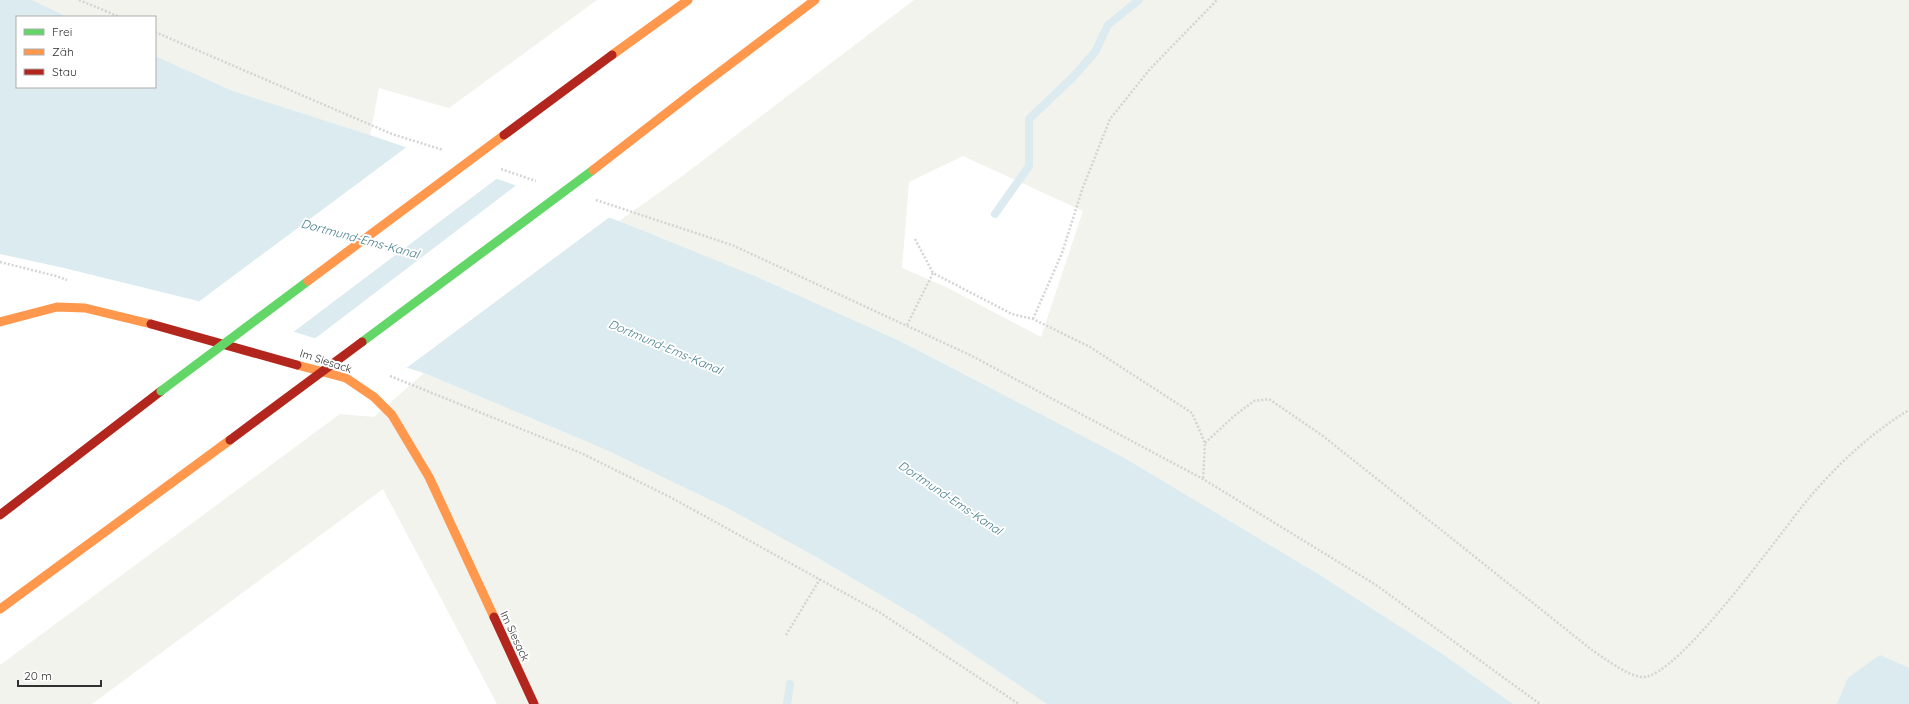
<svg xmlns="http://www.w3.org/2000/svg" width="1909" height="704" viewBox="0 0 1909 704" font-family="Quicksand,sans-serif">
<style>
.green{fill:#f1f3ec;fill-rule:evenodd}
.water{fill:#dbebef}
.pier{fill:#fff}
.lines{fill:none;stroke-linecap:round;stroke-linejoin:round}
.stream{stroke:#dbebef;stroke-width:8}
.path{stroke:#d4d4d4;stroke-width:2.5;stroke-dasharray:2 2;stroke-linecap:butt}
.slow{stroke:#ff974d;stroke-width:9}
.jam{stroke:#b3261e;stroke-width:9}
.fast-bridge{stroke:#63d668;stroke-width:9}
.slow-bridge{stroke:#ff974d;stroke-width:9}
.jam-bridge{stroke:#b3261e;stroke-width:9}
.labels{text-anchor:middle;stroke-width:4;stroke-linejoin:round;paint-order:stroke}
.street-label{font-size:11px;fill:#313131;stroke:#fff}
.water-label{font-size:12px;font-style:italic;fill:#447d8d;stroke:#fff}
</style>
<rect width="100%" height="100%" fill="#fff"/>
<g class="green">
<polygon points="32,0 597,0 449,108 379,88 370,135 233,91 155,56 155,17 68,17"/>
<path d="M914 0H1909V704H1513L1441 653 1320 575 1123 457 904 343 619 221 677 180ZM963 156 1083 211 1041 337 946 287 902 268 909 182Z"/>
<polygon points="424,373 604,449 729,509 818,558 916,616 1047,704 497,704 383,489 92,704 0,704 0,665 340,414 374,417"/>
</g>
<g class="water">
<polygon points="0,0 32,0 68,17 17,17 17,87 155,87 155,56 233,91 370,135 619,221 757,277 904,343 1123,457 1320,575 1441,653 1513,704 1047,704 916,616 818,558 729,509 604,449 424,373 194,300 64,268 0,254"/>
<polygon points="1880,655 1909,668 1909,704 1837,704 1848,678"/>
</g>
<g class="pier">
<polygon points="408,146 499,177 292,333 197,303"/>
<polygon points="518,184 611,216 405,369 313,340"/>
</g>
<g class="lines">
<g class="stream">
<polyline points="995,214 1029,166 1029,119 1073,77 1095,52 1108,25 1139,0"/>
<polyline points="787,704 790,684"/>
</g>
<g class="path">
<polyline points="79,0 120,17"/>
<polyline points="155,32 392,134 443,150"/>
<polyline points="501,169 536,181"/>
<polyline points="596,200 732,245 970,355 1203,479 1376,585 1540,704"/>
<polyline points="915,239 933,273 1012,314 1033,319 1090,347 1192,413 1205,443 1203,479"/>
<polyline points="0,262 56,276 67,280"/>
<polyline points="1033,319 1062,253 1082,190 1110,119 1150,69 1217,0"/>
<polyline points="907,325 933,273"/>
<polyline points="390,376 583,454 670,497 879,612 1019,704"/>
<path d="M1205 443 1234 416 1254 401 1269 399 1323 436 1592 650C1604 658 1629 677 1643 677 1678 678 1783 529 1809 498 1837 465 1872 432 1909 410"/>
<polyline points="786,635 820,579"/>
</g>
<g class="slow">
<polyline points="612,55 688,0"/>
<polyline points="696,90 815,0"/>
<polyline points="0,322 57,307 85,308 151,324"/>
<polyline points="297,365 346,378 374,397 392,415 429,477 494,617"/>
<polyline points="0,609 230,440"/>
</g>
<g class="jam">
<polyline points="151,324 297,365"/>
<polyline points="0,515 161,391"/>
<polyline points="494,617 534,704"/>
</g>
<g class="fast-bridge">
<polyline points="362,342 593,170"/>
<polyline points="161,391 308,281"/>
</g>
<g class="slow-bridge">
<polyline points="593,170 696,90"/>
<polyline points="308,281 504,135"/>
</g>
<g class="jam-bridge">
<polyline points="504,135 612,55"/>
<polyline points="230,440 362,342"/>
</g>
</g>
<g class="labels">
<g class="street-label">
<text transform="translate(326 361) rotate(18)" y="4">Im Siesack</text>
<text transform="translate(515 636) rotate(65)" y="4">Im Siesack</text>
</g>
<g class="water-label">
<text transform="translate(360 239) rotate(15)" y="4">Dortmund-Ems-Kanal</text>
<text transform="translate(665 347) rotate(23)" y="4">Dortmund-Ems-Kanal</text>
<text transform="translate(950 498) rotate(34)" y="4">Dortmund-Ems-Kanal</text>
</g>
</g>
<rect x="16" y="16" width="140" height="72" fill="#ffffff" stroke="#adadad"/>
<rect x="24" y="29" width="20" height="6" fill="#63d668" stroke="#adadad"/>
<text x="52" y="36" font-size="12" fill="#313131">Frei</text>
<rect x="24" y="49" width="20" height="6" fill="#ff974d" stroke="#adadad"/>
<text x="52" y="56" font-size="12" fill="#313131">Zäh</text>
<rect x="24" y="69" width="20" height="6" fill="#b3261e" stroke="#adadad"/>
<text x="52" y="76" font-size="12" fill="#313131">Stau</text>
<path d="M18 680v6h83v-6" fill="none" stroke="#313131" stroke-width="2"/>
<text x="24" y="680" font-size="12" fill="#313131" stroke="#ffffff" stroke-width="3" paint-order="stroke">20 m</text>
</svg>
